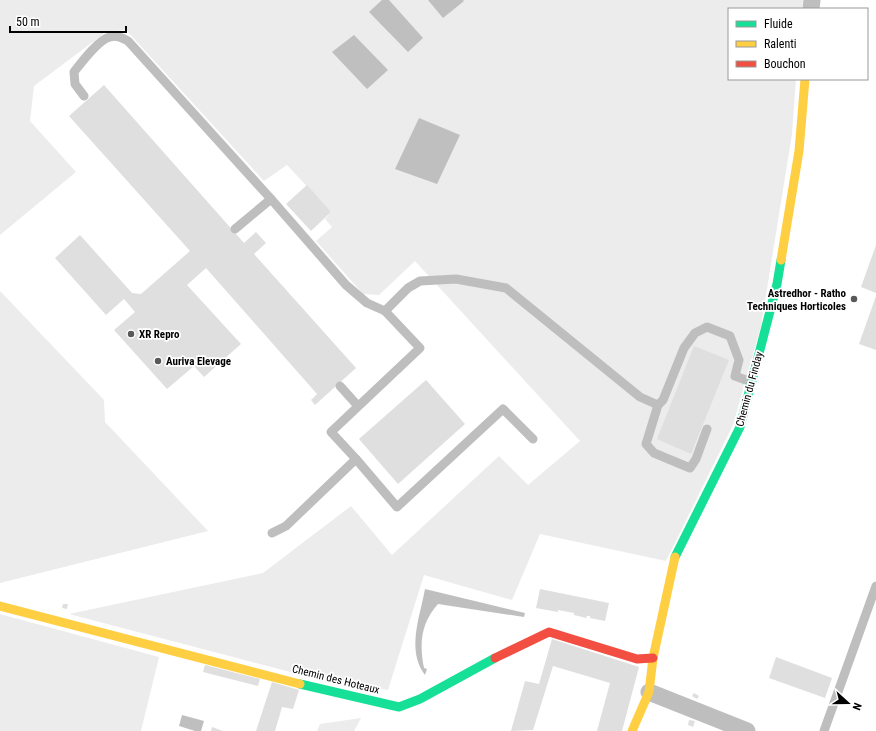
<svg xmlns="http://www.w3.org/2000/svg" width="876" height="731" viewBox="0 0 876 731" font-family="'Roboto Condensed',sans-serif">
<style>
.green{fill:#ececec}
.water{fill:#bfbfbf}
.building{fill:#dfdfdf}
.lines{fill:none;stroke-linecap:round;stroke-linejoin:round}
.lane{stroke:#bebebe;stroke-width:9}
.street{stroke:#bebebe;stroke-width:17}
.fast{stroke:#16e098;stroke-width:9}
.slow{stroke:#ffcf43;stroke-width:9}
.jam{stroke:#f24e42;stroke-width:9}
.poi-dot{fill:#595959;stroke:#fff;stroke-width:1.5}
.labels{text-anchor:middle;stroke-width:3.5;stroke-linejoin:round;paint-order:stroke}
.poi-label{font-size:11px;font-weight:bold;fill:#000;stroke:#fff;text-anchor:start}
.street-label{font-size:11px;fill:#000;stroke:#fff}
</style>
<rect width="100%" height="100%" fill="#fff"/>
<g class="green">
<polygon points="0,0 803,0 802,9 729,9 729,79 796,79 792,134 761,326 733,425 666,561 540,534 512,600 424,575 388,690 306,676 69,614 263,573 351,506 392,555 499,456 528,485 580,441 415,261 379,295 363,294 316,241 332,227 325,219 331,212 287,165 264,181 126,30 106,32 34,86 30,121 76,172 0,235"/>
<polygon points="0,291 104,400 105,422 208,531 0,583"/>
<polygon points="0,614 159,657 141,731 0,731"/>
<polygon points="361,718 354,731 317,731 320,724"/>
</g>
<g class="water">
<polygon points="382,0 389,0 423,38 408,52 369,12"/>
<polygon points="428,0 463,0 464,1 443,18"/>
<polygon points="354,35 388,70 367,89 332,52"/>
<polygon points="419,118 460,135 437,184 395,169"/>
<path d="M425 589 525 613 524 617 438 604C421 623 419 643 424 668L427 669 425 675C406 650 420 617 425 589Z"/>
<polygon points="182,715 204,721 201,731 195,731 179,726"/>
</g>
<g class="building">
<polygon points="104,85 244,243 256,232 266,243 254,254 356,368 315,405 311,400 317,394 206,268 187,285 241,344 204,377 194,366 167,389 114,330 135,312 124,299 106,315 55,258 80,235 132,293 141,294 190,251 69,116"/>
<polygon points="307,185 331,212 311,231 286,204"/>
<polygon points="876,245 876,293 861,287"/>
<polygon points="876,296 876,350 859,344"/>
<polygon points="694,346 729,360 691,454 657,439"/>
<polygon points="426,380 465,424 398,484 359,439"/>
<polygon points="540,589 609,603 605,621 590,618 590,616 587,616 586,618 574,615 574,613 558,610 558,612 536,608"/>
<polygon points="63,604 68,604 67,609 62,608"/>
<polygon points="552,639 639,667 622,731 597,731 610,683 553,666 533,730 511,731 525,681 539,684"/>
<polygon points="776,657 832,678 825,698 769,678"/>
<polygon points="205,665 260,679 258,686 203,672"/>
<polygon points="272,682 299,690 293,709 282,707 275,731 256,731"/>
<polygon points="694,693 699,696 697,699 692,696"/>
<polygon points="689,720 695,721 693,727 688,725"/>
<polygon points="212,727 223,731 211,731"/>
</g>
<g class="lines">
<g class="lane">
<path d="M84 96 75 84 74 72C81 63 99 39 110 37 117 35 122 38 128 41L271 199 346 285 367 303 385 311 408 288 420 281 456 279 506 288 640 397 658 405 663 400 684 348 695 333 707 327 730 336 739 360 735 376 751 382"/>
<polyline points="235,229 271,199"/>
<polyline points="340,386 358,406"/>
<polyline points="658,405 646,444 654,453 690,468 696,459 707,429"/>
<polyline points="356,459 331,432 420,348 385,311"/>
<polyline points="272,533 286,526 356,459 397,507 503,409 533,439"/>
<polyline points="824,731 876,586"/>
</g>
<g class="street">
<polyline points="811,9 812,0"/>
<polyline points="649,692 747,731"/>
</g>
<g class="fast">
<polyline points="675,557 740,427 777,284 781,260"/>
<polyline points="300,684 399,707 420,699 495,658"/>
</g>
<g class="slow">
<polyline points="781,260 799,151 805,79"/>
<polyline points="0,606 300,684"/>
<polyline points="632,731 649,692 653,658 675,557"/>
</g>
<polyline class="jam" points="495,658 549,632 637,659 653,658"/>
</g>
<g class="poi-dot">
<circle cx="854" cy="299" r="4"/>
<circle cx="131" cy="334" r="4"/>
<circle cx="158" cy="361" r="4"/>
</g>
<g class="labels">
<g class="poi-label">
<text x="846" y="297" text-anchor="end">Astredhor - Ratho<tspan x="846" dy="13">Techniques Horticoles</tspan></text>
<text x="139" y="338">XR Repro</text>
<text x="166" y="365">Auriva Elevage</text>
</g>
<g class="street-label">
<text transform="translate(749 389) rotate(-75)" y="4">Chemin du Finday</text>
<text transform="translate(336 679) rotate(14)" y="4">Chemin des Hoteaux</text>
</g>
</g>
<rect x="728" y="8" width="140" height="72" fill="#ffffff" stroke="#999999"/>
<rect x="736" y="21" width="20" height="6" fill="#16e098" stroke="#999999"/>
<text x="764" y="28" font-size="12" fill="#000000">Fluide</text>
<rect x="736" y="41" width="20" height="6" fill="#ffcf43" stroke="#999999"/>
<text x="764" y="48" font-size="12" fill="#000000">Ralenti</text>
<rect x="736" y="61" width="20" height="6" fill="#f24e42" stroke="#999999"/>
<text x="764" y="68" font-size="12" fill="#000000">Bouchon</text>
<g transform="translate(848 703) rotate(111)" stroke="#ffffff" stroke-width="3" paint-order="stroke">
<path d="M0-3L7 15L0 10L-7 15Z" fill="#000000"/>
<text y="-6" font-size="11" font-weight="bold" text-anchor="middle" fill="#000000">N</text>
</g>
<path d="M10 26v6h116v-6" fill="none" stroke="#000000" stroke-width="2"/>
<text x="16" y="26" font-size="12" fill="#000000" stroke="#ffffff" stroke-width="3" paint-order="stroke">50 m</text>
</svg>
